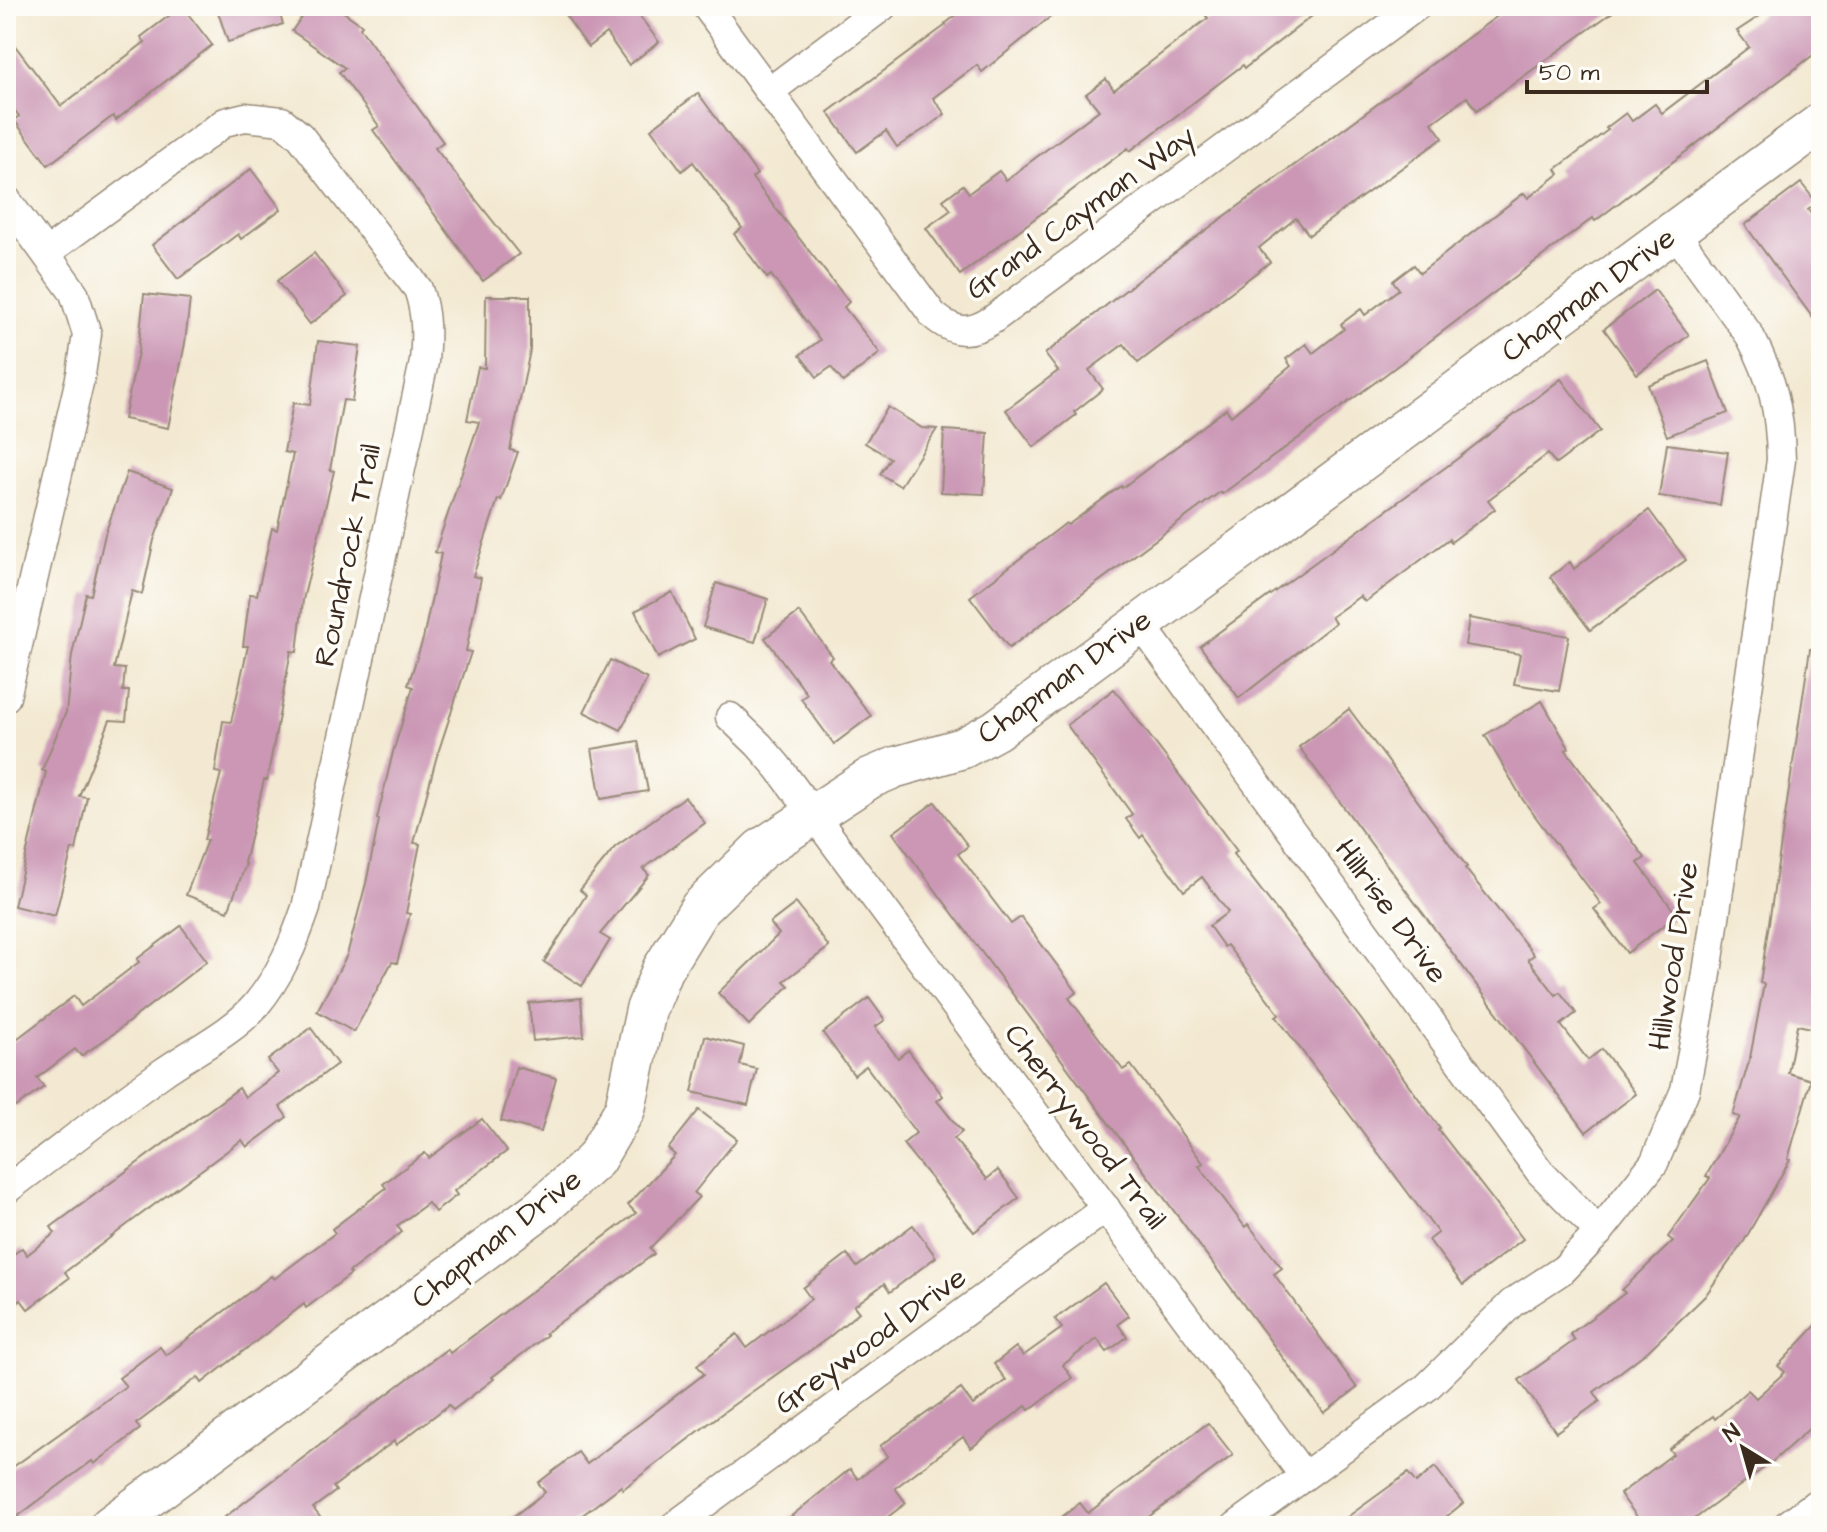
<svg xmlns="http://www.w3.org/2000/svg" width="1827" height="1532" viewBox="0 0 1827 1532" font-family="'Architects Daughter',sans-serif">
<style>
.building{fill:#cb97b5}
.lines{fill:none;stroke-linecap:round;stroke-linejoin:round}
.street-casing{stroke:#978a78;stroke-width:31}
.secondary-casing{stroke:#978a78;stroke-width:43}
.street{stroke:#fff;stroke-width:28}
.secondary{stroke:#fff;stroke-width:40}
.labels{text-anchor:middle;stroke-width:7;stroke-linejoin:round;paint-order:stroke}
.street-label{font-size:30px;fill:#3b2a1e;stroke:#fdfcf7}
</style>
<rect width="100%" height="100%" fill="#fdfcf7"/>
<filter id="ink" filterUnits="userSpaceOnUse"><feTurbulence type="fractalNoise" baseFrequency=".0125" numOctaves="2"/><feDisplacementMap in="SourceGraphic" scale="16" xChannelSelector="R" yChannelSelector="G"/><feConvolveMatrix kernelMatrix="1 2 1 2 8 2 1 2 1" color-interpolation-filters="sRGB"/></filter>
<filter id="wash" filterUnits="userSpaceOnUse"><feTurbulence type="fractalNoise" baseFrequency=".006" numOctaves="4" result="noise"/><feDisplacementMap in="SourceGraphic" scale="32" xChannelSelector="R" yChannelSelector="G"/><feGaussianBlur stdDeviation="1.8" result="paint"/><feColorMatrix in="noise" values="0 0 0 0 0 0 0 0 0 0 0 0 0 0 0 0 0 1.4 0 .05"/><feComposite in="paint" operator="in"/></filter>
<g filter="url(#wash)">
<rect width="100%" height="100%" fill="#f3e9d2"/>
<g id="blocks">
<g class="building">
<polygon points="182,6 212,45 116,120 113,116 48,165 14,120 19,116 6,99 6,34 61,106 145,42 141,37"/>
<polygon points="216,6 277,6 283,24 228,42"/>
<polygon points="309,6 335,6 362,25 360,28 443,142 435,148 519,254 483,281 373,130 379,126 339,72 345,68 292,31"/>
<polygon points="559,6 632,6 659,42 629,65 606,33 588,47"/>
<polygon points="967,6 1064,6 982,72 977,65 933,98 945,114 929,126 897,147 886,131 857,152 828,112 946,25 945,24"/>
<polygon points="1219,6 1325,6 1245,68 1243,65 1130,151 1128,148 960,275 926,228 951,210 943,200 963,185 969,193 999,171 1006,180 1099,110 1086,94 1106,79 1114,90 1208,18 1206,16"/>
<polygon points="1511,6 1621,6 1477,110 1467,97 1432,123 1443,138 1309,235 1296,218 1259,248 1270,262 1138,363 1124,344 1089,370 1103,389 1074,412 1076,415 1034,447 1006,410 1058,371 1045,354 1142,277"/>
<polygon points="1775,6 1821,6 1821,49 1595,221 1593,218 1381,378 1222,494 1220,492 1009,648 970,597 1066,523 1068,525 1121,486 1122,488 1226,409 1231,416 1291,366 1286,359 1306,344 1313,353 1344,329 1341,324 1361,309 1365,315 1399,289 1393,281 1414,265 1420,273 1524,193 1528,198 1559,174 1556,169 1608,130 1606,128 1626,113 1632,121 1655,104 1662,113 1749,47 1737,31"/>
<polygon points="698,93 757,174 752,178 849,302 844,307 880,353 843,382 831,367 817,377 800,355 820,340 771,275 767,278 734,234 742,228 693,162 682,171 651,129"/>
<polygon points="251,169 281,209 241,239 238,234 178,279 152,245"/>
<polygon points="1801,183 1817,203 1808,210 1821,227 1821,329 1745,225"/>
<polygon points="314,253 347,296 310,324 277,281"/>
<polygon points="1655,290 1689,335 1637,374 1604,329"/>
<polygon points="144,294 190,299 185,343 168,428 124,419 138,352"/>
<polygon points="486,296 530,296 530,350 510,450 518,452 501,500 498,499 473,576 481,578 466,651 471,652 436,759 414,843 420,844 406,913 410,914 397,963 392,962 354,1032 317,1011 347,955 366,883 379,820 377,819 393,752 413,687 408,685 423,639 441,554 435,552 479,422 467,420 478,367 485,368"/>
<polygon points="318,341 360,346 352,401 343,400 330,470 334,471 303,600 297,652 291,651 267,780 264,780 244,863 246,864 228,911 186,895 207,840 204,840 221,773 215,772 223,721 231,722 248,646 243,646 250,594 257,595 272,528 277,530 293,454 284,452 293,403 310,405"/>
<polygon points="1708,361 1728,413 1667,436 1648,385"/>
<polygon points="1561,379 1600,431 1556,464 1548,454 1488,500 1495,509 1451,542 1449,539 1365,602 1360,596 1331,617 1335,623 1239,698 1200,646 1457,459"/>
<polygon points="888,407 922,428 937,429 900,486 880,474 890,458 865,443"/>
<polygon points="944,430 988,433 984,494 941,492"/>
<polygon points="1667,444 1728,452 1720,505 1659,496"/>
<polygon points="127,472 173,488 154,540 142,594 132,591 114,668 125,669 123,691 129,691 126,721 110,720 79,796 87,797 76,850 72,849 55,916 14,906 46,772 42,770 66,712 72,655 86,594 91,595 105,534"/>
<polygon points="1649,510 1686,560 1590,630 1550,577 1570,562 1574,569"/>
<polygon points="716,583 768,599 755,642 703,627"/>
<polygon points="672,592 695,639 658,658 635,611"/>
<polygon points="799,612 833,657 829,660 871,716 834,744 801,699 807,694 765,638"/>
<polygon points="1469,618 1569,636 1559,691 1514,684 1520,654 1465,645"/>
<polygon points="1810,649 1821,650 1821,968 1816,1003 1821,1004 1821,1030 1797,1025 1788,1073 1811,1080 1788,1159 1790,1160 1744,1241 1705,1296 1648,1351 1594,1392 1600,1401 1556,1432 1519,1380 1575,1340 1570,1334 1625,1293 1622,1290 1673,1241 1668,1237 1710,1178 1706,1176 1740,1117 1733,1115 1750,1058 1764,984 1760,983"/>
<polygon points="610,660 647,679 621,730 584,712"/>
<polygon points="1114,689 1237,851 1233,854 1360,1018 1440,1128 1438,1129 1523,1239 1463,1285 1429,1240 1438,1233 1276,1016 1279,1014 1227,945 1224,947 1209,926 1228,912 1202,877 1184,891 1143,835 1140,838 1126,819 1132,814 1067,725"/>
<polygon points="1542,701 1569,748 1566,750 1645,858 1638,863 1677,915 1627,953 1594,909 1601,904 1523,800 1485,735"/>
<polygon points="1349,709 1467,867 1465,868 1534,955 1528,959 1556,995 1560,992 1576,1013 1561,1025 1588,1060 1602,1049 1636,1094 1586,1132 1299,747"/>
<polygon points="638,741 648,791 601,799 592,749"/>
<polygon points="685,797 705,823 643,869 649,875 600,934 610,940 582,986 544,962 586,895 580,890 615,847"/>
<polygon points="935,802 968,846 958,854 1011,924 1021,917 1077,992 1069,998 1123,1070 1131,1065 1203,1163 1199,1166 1245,1227 1248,1224 1282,1268 1274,1274 1357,1388 1324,1413 893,833"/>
<polygon points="796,903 829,947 784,981 789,986 749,1025 718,993 779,934 770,923"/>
<polygon points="181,926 207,961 113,1034 81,1056 75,1049 37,1078 44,1087 16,1107 6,1094 6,1047 74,996 81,1006 139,962 137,959"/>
<polygon points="581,998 584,1036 533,1041 529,1003"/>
<polygon points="869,998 885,1020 875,1027 898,1058 908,1050 943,1096 937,1101 962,1132 954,1139 987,1179 998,1170 1019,1198 974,1232 903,1144 916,1133 866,1066 854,1075 823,1033"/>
<polygon points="311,1028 337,1064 280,1107 287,1117 247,1147 242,1140 132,1221 65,1272 69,1278 28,1309 21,1300 6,1312 6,1260 22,1248 27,1255 55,1233 51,1227 239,1088 245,1097 278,1073 268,1060"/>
<polygon points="705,1036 744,1046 740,1065 757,1069 748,1105 692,1092"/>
<polygon points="516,1067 556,1078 541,1132 501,1121"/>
<polygon points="699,1110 737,1139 694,1193 699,1197 650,1248 654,1254 545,1333 547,1335 492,1377 494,1379 453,1410 449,1405 396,1445 394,1441 333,1487 336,1491 313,1508 327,1526 213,1526 447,1349 450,1353 636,1213 628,1205 675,1155 668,1149"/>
<polygon points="482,1119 507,1151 454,1191 457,1195 435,1212 428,1203 397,1226 402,1232 349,1272 351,1274 306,1308 304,1304 202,1383 198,1377 136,1424 140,1429 94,1464 92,1461 6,1525 6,1472 126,1386 119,1378 160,1347 166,1355 271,1276 274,1279 335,1233 332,1229 386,1188 383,1184 425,1153 429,1158"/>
<polygon points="913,1225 936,1257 890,1292 884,1284 854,1306 859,1312 828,1338 729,1408 623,1489 621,1486 568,1526 501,1526 545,1492 538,1483 578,1452 587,1464 704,1374 697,1365 737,1334 747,1348 811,1299 803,1288 847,1254 857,1267"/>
<polygon points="1104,1283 1129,1316 1118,1324 1127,1337 1107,1352 1097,1339 1063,1365 1072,1378 1029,1410 1026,1406 971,1448 963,1437 895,1488 906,1503 876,1526 779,1526 850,1469 858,1479 888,1456 880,1446 961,1389 973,1405 1006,1380 994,1364 1016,1347 1023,1356 1062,1328 1055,1319"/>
<polygon points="1821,1320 1821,1418 1772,1462 1685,1526 1644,1526 1620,1494 1673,1454 1669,1449 1713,1416 1715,1419 1748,1390 1756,1398 1785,1372 1778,1366"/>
<polygon points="1208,1423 1233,1455 1136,1526 1050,1526 1080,1503 1088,1513"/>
<polygon points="1435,1467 1463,1503 1435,1526 1335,1526 1408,1473 1416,1483"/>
</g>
</g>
</g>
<g filter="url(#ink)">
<use href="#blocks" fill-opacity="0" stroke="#978a78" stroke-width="2"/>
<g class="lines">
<g class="street-casing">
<g id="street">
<path d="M706 6 933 315C954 333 969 335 992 320L1417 6"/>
<polyline points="770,91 883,6"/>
<polyline points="6,199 74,293 87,334 81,374 6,697"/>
<polyline points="1140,623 1540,1172 1599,1232"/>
<polyline points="730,717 759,745 778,767 1304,1476"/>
<path d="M6 1190C58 1151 109 1111 162 1073 193 1051 232 1033 256 1005 280 976 294 943 306 908L424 362C426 336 427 314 418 289L300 136 282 121 245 117 225 122 46 253"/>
<polyline points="674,1526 1106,1208"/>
<path d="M1236 1526 1427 1387 1512 1303 1564 1269 1599 1232 1654 1163 1685 1090 1706 980 1781 460C1780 411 1773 379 1750 336L1674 231"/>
<polyline points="1786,1526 1821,1500"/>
</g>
</g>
<g class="secondary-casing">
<polyline id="secondary" points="110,1526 540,1209 595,1160 625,1109 646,1010 662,970 700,908 761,849 870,778 896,767 963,748 996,730 1821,123"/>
</g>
<use href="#street" class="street"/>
<use href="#secondary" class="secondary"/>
</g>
</g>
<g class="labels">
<g class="street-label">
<text transform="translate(1080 212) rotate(-36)" y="10">Grand Cayman Way</text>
<text transform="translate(1588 294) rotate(-36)" y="10">Chapman Drive</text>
<text transform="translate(347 555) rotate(-78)" y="10">Roundrock Trail</text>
<text transform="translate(1064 676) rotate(-36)" y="10">Chapman Drive</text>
<text transform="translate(1392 911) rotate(54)" y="10">Hillrise Drive</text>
<text transform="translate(1673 956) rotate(-81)" y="10">Hillwood Drive</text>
<text transform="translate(1086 1126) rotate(53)" y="10">Cherrywood Trail</text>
<text transform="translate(496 1238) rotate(-38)" y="10">Chapman Drive</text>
<text transform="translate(870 1340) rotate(-36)" y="10">Greywood Drive</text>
</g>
</g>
<rect width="1827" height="1532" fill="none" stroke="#fdfcf7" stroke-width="32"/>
<g transform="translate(1743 1448) rotate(323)" stroke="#fdfcf7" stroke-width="6" paint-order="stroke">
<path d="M0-6L14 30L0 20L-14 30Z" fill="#3b2a1e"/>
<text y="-12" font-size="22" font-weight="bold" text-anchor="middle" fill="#3b2a1e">N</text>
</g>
<path d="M1527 80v12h180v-12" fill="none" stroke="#3b2a1e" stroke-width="4"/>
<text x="1539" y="80" font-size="24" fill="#3b2a1e" stroke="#fdfcf7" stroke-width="6" paint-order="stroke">50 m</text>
</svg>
